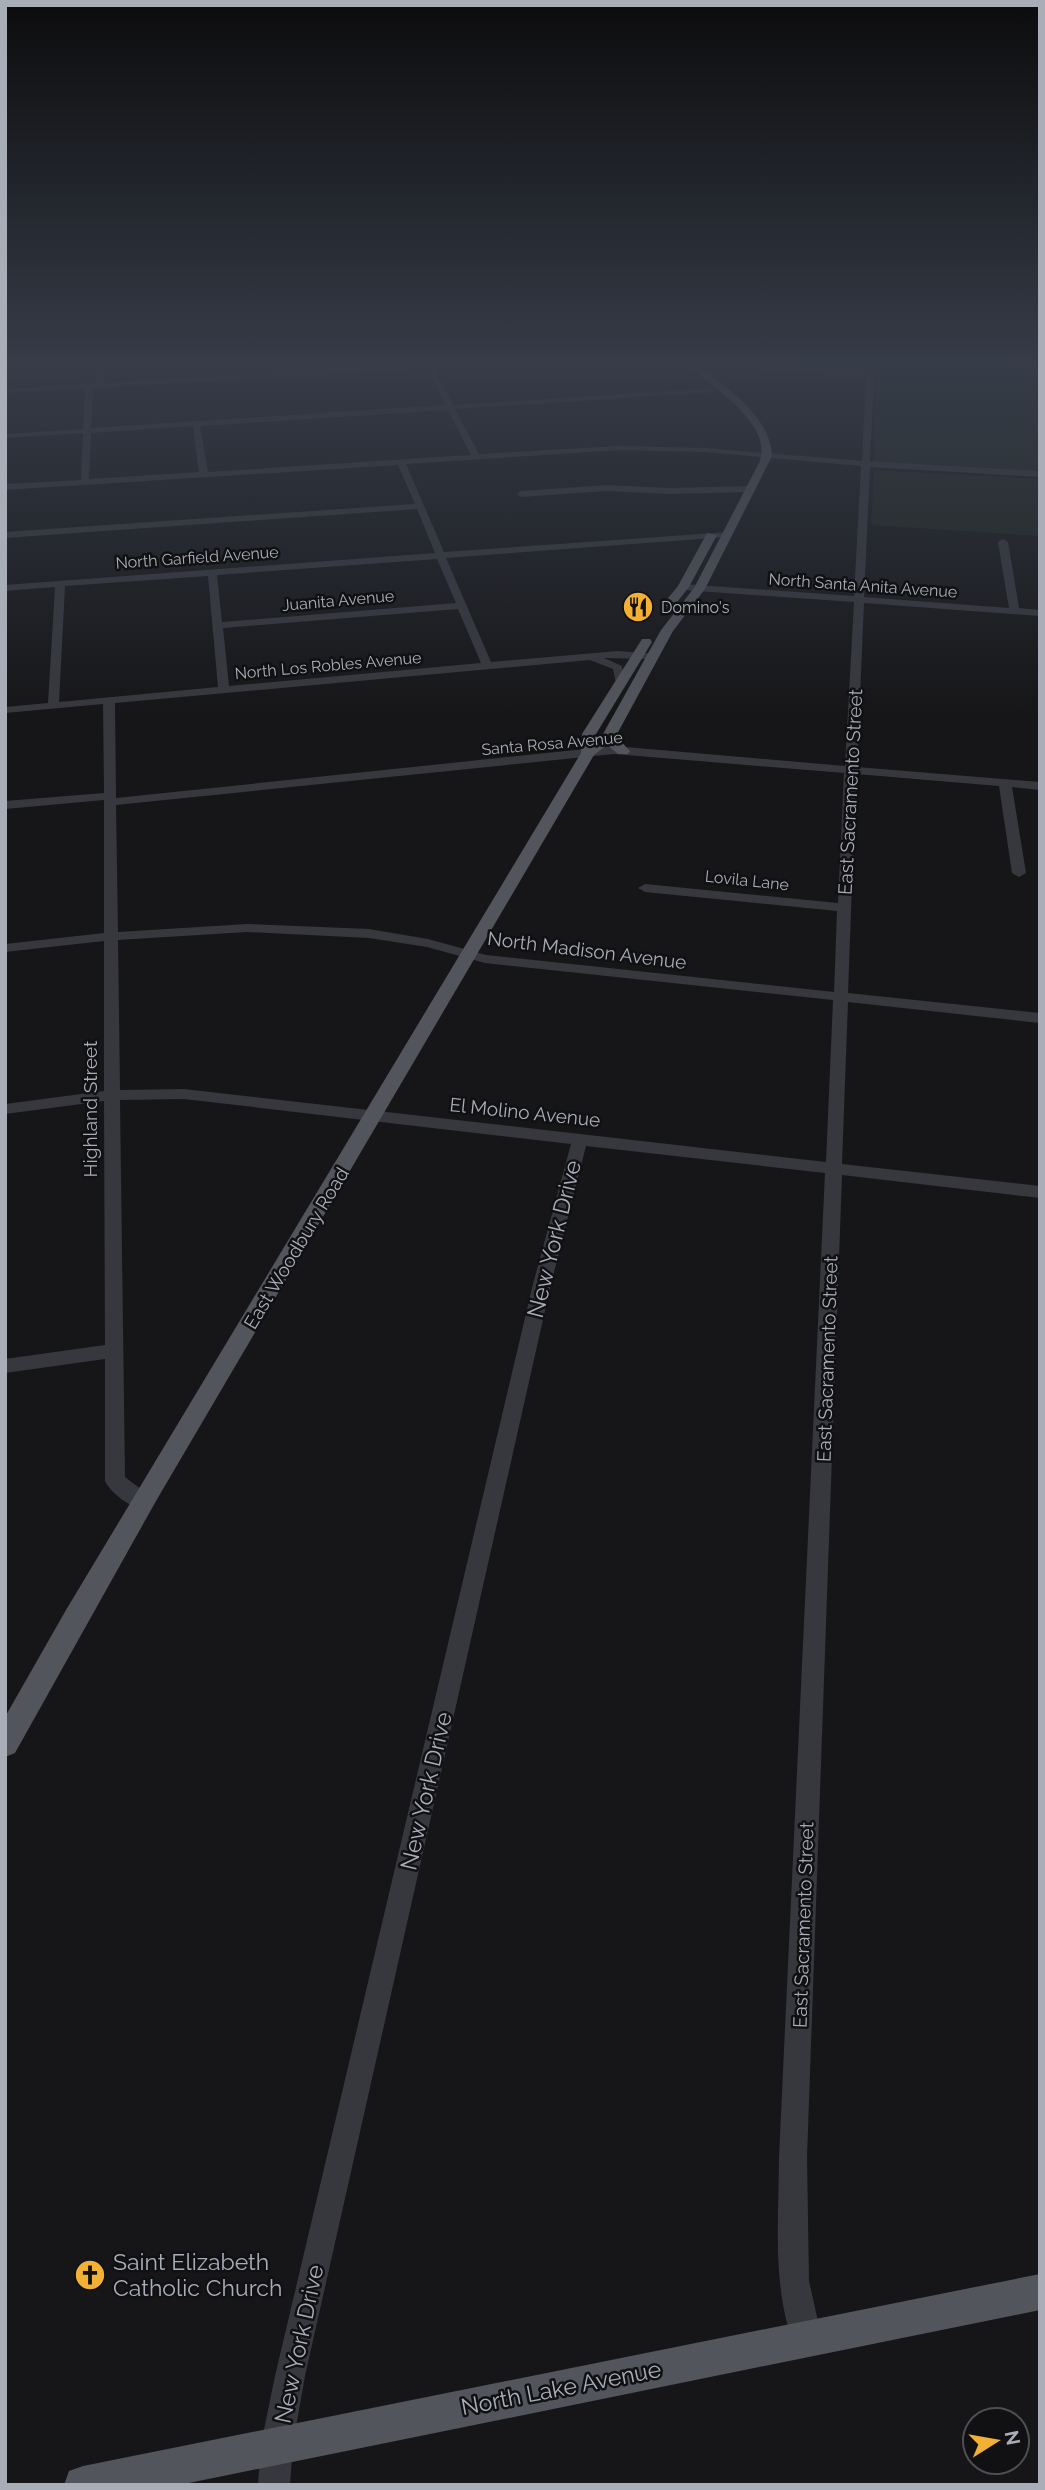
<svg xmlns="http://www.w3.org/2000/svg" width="1045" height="2490" viewBox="0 0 1045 2490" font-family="Raleway,sans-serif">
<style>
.green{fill:#1e261f}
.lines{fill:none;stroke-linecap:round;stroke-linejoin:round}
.minor{fill:#37383d;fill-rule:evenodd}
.major{fill:#53555c;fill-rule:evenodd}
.labels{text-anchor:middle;stroke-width:5;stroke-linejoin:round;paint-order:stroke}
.far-street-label{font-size:16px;fill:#a8adb8;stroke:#111113}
.far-poi-label{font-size:16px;fill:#a8adb8;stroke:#111113;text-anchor:start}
.street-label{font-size:19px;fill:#a8adb8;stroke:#111113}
.near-street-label{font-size:23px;fill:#a8adb8;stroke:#111113}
.near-poi-label{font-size:23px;fill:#a8adb8;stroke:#111113;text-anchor:start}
</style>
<rect width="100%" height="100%" fill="#161618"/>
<g class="green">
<polygon points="794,366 1040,366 1040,471 874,461 875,376 795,370"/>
<polygon points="874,470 1040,479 1040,536 871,525"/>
</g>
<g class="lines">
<g class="minor">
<path d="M97 366H105L104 383 392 366H433L453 405 712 388 715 392 455 409 479 454 620 446 705 448 862 461 866 379 860 376 710 366 861 372 874 378 870 461 1040 471V477L870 467 864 597 1009 608 998 542 1003 539 1008 542 1019 608 1040 610V616L864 603 857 767 1040 782V790L1012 787 1026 873 1019 877 1012 873 999 786 856 774 848 993 1040 1013V1023L848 1002 842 1164 1040 1186V1198L842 1175 807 2157 809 2281 822 2339 818 2350 807 2354 796 2350C771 2290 779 2220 779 2157L825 1173 586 1146 551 1284 305 2376 293 2444 290 2485H258L261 2444 275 2376 533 1284 571 1144 184 1099 120 1100 125 1477 150 1496 153 1502 150 1508C136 1513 111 1494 105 1481V1359L5 1373V1359L105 1345 104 1101 5 1114V1104L104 1091V941L5 952V944L104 933V800L5 809V801L104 793 103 704 5 713V707L48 703 55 587 5 591V585L435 553 417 509 5 538V532L415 504 398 465 5 490V484L81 480 83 433 5 438V434L83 429 85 389 5 393V389L96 383ZM427 368 446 405 91 428 93 388ZM448 410 471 455 208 472 200 426ZM193 426 199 472 89 479 91 433ZM620 450 705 452 861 466 854 596 683 584 678 587 683 590 854 602 845 766 614 746 116 798 115 703 590 660 613 669 616 683H624L622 666 604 658 654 659 658 658V654L618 651 491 662 446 558 727 537 732 534 730 532 444 552 406 464ZM437 559 456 603 222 622 217 575ZM208 576 218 687 59 702 65 586ZM458 609 481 663 229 686 223 628ZM614 754 844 773 838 903 645 884 638 888 645 892 837 911 834 992 486 955 428 939 369 929 247 924 118 932 116 805ZM247 932 369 938 427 947 485 963 833 1000 826 1162 184 1089 120 1090 118 940Z"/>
<polygon points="606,485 669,488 751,486 755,489 751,492 669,494 606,491 521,497 517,494 521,491"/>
</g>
<g class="major">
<path d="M691 366H700C728 389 770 416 772 456L705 589 673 631 616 736 630 751 628 754H618L607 745 594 755 156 1501 15 1753 5 1757V1717L66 1610 581 753 582 734 642 639H650L652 642 596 734V740L603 734 661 630 694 588 759 463C775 425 713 389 691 366Z"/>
<polygon points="707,533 717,535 689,587 674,606 666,606 664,603 678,586"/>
<polygon points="1040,2274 1040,2310 179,2485 64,2485 69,2471 83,2466"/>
</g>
</g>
<linearGradient id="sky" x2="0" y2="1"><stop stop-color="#0c0c0d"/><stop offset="0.51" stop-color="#363c48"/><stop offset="1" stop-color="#363c48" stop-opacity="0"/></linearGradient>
<rect width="1045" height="715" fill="url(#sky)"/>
<defs>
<g id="restaurant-disc" transform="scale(1.575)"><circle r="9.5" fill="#f2b134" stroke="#111113"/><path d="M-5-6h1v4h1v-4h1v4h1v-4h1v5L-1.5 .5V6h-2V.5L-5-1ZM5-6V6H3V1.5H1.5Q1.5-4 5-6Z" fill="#111"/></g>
<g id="church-disc" transform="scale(1.575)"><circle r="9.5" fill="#f2b134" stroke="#111113"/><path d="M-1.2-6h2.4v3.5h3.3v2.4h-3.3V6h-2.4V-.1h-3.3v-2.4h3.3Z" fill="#111"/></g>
</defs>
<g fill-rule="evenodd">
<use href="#restaurant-disc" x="638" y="607"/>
<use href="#church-disc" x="90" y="2275"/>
</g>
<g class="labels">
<g class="far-street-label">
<text transform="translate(197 557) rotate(-4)" y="6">North Garfield Avenue</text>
<text transform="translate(863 585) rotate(4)" y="6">North Santa Anita Avenue</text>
<text transform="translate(338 600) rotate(-5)" y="6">Juanita Avenue</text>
<text transform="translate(328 665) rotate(-5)" y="6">North Los Robles Avenue</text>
<text transform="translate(552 743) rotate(-5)" y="6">Santa Rosa Avenue</text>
<text transform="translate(747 880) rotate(6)" y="6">Lovila Lane</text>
</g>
<g class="far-poi-label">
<text x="661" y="613">Domino's</text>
</g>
<g class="street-label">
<text transform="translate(850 792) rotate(-87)" y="7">East Sacramento Street</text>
<text transform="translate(587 950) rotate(7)" y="7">North Madison Avenue</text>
<text transform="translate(90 1109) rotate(-90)" y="7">Highland Street</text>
<text transform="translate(525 1112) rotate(6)" y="7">El Molino Avenue</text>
<text transform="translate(296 1248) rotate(-59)" y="7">East Woodbury Road</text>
<text transform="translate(827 1359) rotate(-88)" y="7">East Sacramento Street</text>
<text transform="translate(803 1925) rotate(-88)" y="7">East Sacramento Street</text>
</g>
<g class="near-street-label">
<text transform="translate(554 1239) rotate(-76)" y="8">New York Drive</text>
<text transform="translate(426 1791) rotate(-77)" y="8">New York Drive</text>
<text transform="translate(299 2344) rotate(-78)" y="8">New York Drive</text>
<text transform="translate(561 2388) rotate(-11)" y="8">North Lake Avenue</text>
</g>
<g class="near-poi-label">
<text x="113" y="2270">Saint Elizabeth<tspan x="113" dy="26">Catholic Church</tspan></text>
</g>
</g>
<rect width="1045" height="2490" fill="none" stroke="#a8adb8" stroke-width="14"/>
<g transform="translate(996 2441) rotate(79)"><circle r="33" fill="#111113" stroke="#4d4f55" stroke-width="2"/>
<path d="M0-5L12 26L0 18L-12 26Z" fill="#f2b134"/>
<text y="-10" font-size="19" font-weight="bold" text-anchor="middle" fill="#a8adb8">N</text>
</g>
</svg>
